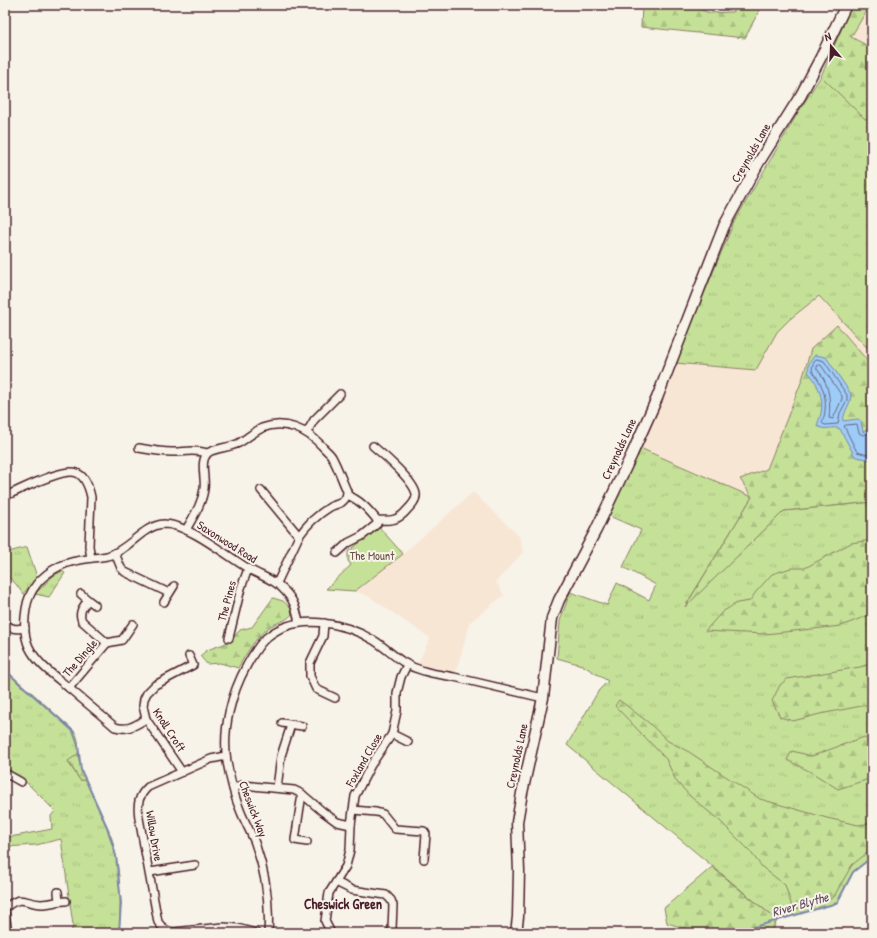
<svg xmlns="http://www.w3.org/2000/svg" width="877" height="938" viewBox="0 0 877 938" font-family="'Patrick Hand',sans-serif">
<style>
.built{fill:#f8e6d5}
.grass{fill:url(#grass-tufts);stroke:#888062}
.forest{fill:url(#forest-firs);stroke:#888062}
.park{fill:#c5e198;stroke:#888062}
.water{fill:#9dccf9;stroke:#7c87a7}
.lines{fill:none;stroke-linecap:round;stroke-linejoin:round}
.shore{stroke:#6b647d;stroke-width:1}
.stream{stroke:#7c87a7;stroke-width:2}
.street-casing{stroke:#4a1f2b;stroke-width:10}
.secondary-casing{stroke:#4a1f2b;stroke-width:13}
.street{stroke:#f7f3e8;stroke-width:7}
.secondary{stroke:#f7f3e8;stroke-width:10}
.labels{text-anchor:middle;stroke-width:4;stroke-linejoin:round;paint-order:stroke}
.street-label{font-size:12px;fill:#4a1f2b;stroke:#f7f3e8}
.park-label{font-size:12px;fill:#695046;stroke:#f7f3e8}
.water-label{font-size:13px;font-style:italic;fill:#5f4a5e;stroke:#f7f3e8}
.quarter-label{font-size:14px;font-weight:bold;fill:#4a1f2b;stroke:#f7f3e8}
</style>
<defs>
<pattern id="grass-tufts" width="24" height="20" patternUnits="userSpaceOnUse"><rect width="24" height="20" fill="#c5e198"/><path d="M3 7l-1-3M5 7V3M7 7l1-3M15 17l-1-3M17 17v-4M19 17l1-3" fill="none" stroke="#abc183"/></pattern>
<pattern id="forest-firs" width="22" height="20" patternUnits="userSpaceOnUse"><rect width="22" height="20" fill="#c5e198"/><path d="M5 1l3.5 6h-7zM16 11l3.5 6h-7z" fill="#abc183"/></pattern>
</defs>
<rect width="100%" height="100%" fill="#f7f3e8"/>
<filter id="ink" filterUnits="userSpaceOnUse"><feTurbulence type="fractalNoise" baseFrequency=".025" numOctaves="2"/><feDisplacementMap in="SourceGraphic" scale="8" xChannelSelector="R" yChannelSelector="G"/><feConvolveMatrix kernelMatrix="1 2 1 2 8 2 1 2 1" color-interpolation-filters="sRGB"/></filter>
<g filter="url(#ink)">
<g class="built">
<polygon points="852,5 872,5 872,48 851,37"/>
<polygon points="819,295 872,353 872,502 752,497 640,448 675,363 756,370 777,332 790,319"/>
<polygon points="473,492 519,536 523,552 496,582 504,595 469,623 468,631 455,674 417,665 430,638 368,596 355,591 403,554"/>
</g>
<g class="grass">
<polygon points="821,76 865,118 872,119 872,353 819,296 790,319 777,332 756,370 675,363 734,222 799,111"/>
<polygon points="640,448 752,497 686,605 784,511 872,502 872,857 853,872 837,903 777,920 567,745 599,690 608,681 582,665 557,658 560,621 570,592 607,605 617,583 649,600 656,585 623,567 641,530 607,515"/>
<polygon points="27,547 36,574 38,576 23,594 16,584 5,574 5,553"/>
<polygon points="62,571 65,573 49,597 35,594 53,576"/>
<path d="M5 670 21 686 29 690 75 732C79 740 79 746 78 754L68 762 80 780H86C94 799 105 819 112 839 121 870 121 901 119 933H71L73 925 61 839 36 845 5 847V838L52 829 51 816 55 811 23 779 5 768Z"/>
</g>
<g class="forest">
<polygon points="642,5 688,5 710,13 732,12 742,5 762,5 745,38 641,27"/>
<polygon points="852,5 868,5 867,10 851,37 872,48 872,119 865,119 821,76"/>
<polygon points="837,325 872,366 872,502 784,511 685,607 752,497 740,479 767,469 802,380 811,349"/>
<polygon points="872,540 872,614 841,626 765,634 705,631 722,612 737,603 750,601 755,593 772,574 791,568 805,568 851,543"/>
<path d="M273 598 283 601 291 608 292 614C286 622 276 622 268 628 255 638 246 654 238 668L220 663 207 664 200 656 207 650 224 644 233 638 240 630 252 627Z"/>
<polygon points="872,663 872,704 820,714 793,721 780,717 772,701 780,685 787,679 860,667"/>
<polygon points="619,700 649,723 668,741 689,752 760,799 827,818 858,825 872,823 872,849 852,865 833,898 793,910 785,885 762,867 749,850 720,821 691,797 676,781 666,759 615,706"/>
<polygon points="864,737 872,741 872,778 838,789 811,772 787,760 792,751 812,756"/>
<polygon points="78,754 81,770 86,780 80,780 68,761"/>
<polygon points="712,867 777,920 773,930 766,933 701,933 667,923 664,908"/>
</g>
<polygon class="park" points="379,527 403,554 355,591 326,589 351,565 348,561 348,552"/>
<path class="water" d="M815 355 826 357 851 394C851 405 844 410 843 421L858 419 861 421 863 432 872 427V460L856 457 854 455 840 429C831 425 828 432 817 426 818 422 820 418 821 413 824 399 818 382 808 372L809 363Z"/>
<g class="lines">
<g class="shore">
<path d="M817 359 824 361 847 395V400L840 413 838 424 825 425 822 423C823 419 825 415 825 410 827 395 821 382 812 370L813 364Z"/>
<path d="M818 365H821L842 396V399L833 419 829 418C831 401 829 382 817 369Z"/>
<polyline points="872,431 863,435 859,433 857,424 846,425 844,426 857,452 872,456"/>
</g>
<g class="stream">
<polyline points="5,670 73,731 78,745 81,770 107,827 116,856 121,903 119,933"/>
<polyline points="734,933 837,903 853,872 872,857"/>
</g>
<g class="street-casing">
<g id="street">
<polyline points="307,432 314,420 340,394"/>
<path d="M139 448C150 450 161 452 172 452 186 452 194 449 207 453"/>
<polyline points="261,490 299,536"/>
<path d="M10 494C24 488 64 467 77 473 86 477 89 488 91 497L89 546 91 558"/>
<path d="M347 495C360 500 368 509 377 520 390 521 398 521 407 510 411 506 417 500 416 494 414 481 384 455 373 446"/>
<path d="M186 530C193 517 202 504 204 489 206 478 199 461 208 453 212 449 232 447 239 443 247 438 254 432 262 428 285 419 307 430 322 446 325 450 330 453 332 457 338 468 342 480 347 491 347 495 346 499 342 502 339 504 334 505 330 507 317 515 308 523 299 536L277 583"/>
<polyline points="115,553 121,568 125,572 169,593"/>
<polyline points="337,553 348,543 362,536 377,524 377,520"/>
<polyline points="81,594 88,600"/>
<polyline points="164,602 174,586"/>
<path d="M5 623C11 630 16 629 25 628"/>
<polyline points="324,623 323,636 310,663 310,676 316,689 335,698"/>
<polyline points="229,638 241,588 248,569"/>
<polyline points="107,643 122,640 133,624"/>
<path d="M69 688 107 643 82 621C78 612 83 607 88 600L95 605"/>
<path d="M146 719C136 725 128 731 115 727 100 714 84 701 69 688 55 676 37 664 29 647 24 636 24 621 26 609 29 589 42 575 60 566 74 559 91 559 107 556 128 551 143 525 164 524 189 524 228 557 249 569 260 576 274 579 283 589 294 600 296 607 299 623"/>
<polyline points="282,723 302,726"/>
<polyline points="392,734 408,742"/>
<path d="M226 756 211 759 148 787C138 796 137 805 139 818L158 922C162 928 166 931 173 932L223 927 237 928 256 933"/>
<polyline points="182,772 146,719 143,706 144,699 147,693 155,685 193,665 189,656"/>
<polyline points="5,773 21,782"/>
<polyline points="233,788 242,785 294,790 302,794 322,811 337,822 351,825"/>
<polyline points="277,788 281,756 291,725"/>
<polyline points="302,794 295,840 307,842"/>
<polyline points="353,810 376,812 383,814 395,829 424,831 426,834 424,859"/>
<polyline points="150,872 195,865"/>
<polyline points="336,882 352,890 386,895 391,900 393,905 392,929 391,933"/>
<polyline points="58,892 59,901"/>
<path d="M5 908C22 894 24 903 41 904 49 904 58 901 66 901"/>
<polyline points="5,913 8,933"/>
<path d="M268 933C270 903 265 871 255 843 250 830 243 819 239 807 233 793 230 777 227 762 222 729 231 694 247 665 252 656 258 645 266 638 296 612 344 622 375 641 393 653 401 665 424 671 433 674 444 675 454 677 483 684 513 691 543 698"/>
<polyline points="331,933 325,921 329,893 346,866 350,850 351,825 355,796 371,765 392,734 397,711 397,693 401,677 407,665"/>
</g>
</g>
<g class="secondary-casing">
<polyline id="secondary" points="516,933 518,917 519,871 517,822 522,793 543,698 552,618 559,600 596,530 632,454 657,398 724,226 759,162 801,95 821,57 846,5"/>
</g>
<use href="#street" class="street"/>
<use href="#secondary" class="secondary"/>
</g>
</g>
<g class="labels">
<g class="street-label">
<text transform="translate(751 153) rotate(-60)" y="4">Creynolds Lane</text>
<text transform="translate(619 449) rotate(-65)" y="4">Creynolds Lane</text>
<text transform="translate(227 542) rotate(32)" y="4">Saxonwood Road</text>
<text transform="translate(227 601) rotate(-75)" y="4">The Pines</text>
<text transform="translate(80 658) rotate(-49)" y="4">The Dingle</text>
<text transform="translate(169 730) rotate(57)" y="4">Knoll Croft</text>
<text transform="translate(517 756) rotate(-78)" y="4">Creynolds Lane</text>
<text transform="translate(364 760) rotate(-60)" y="4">Foxland Close</text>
<text transform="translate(253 809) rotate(69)" y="4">Cheswick Way</text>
<text transform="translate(154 836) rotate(80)" y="4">Willow Drive</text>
</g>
<g class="park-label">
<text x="372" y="560">The Mount</text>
</g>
<g class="water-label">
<text transform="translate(800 904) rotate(-16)" y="5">River Blythe</text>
</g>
<g class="quarter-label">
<text x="343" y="909">Cheswick Green</text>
</g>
</g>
<rect width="877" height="938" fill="none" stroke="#f7f3e8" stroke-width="20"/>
<rect x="10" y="10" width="857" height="918" fill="none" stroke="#4a1f2b" stroke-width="1.5" filter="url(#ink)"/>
<g transform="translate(831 46) rotate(341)" stroke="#f7f3e8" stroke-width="3" paint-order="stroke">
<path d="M0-3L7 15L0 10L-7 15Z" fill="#4a1f2b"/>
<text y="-6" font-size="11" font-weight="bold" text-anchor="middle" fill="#4a1f2b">N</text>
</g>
</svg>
